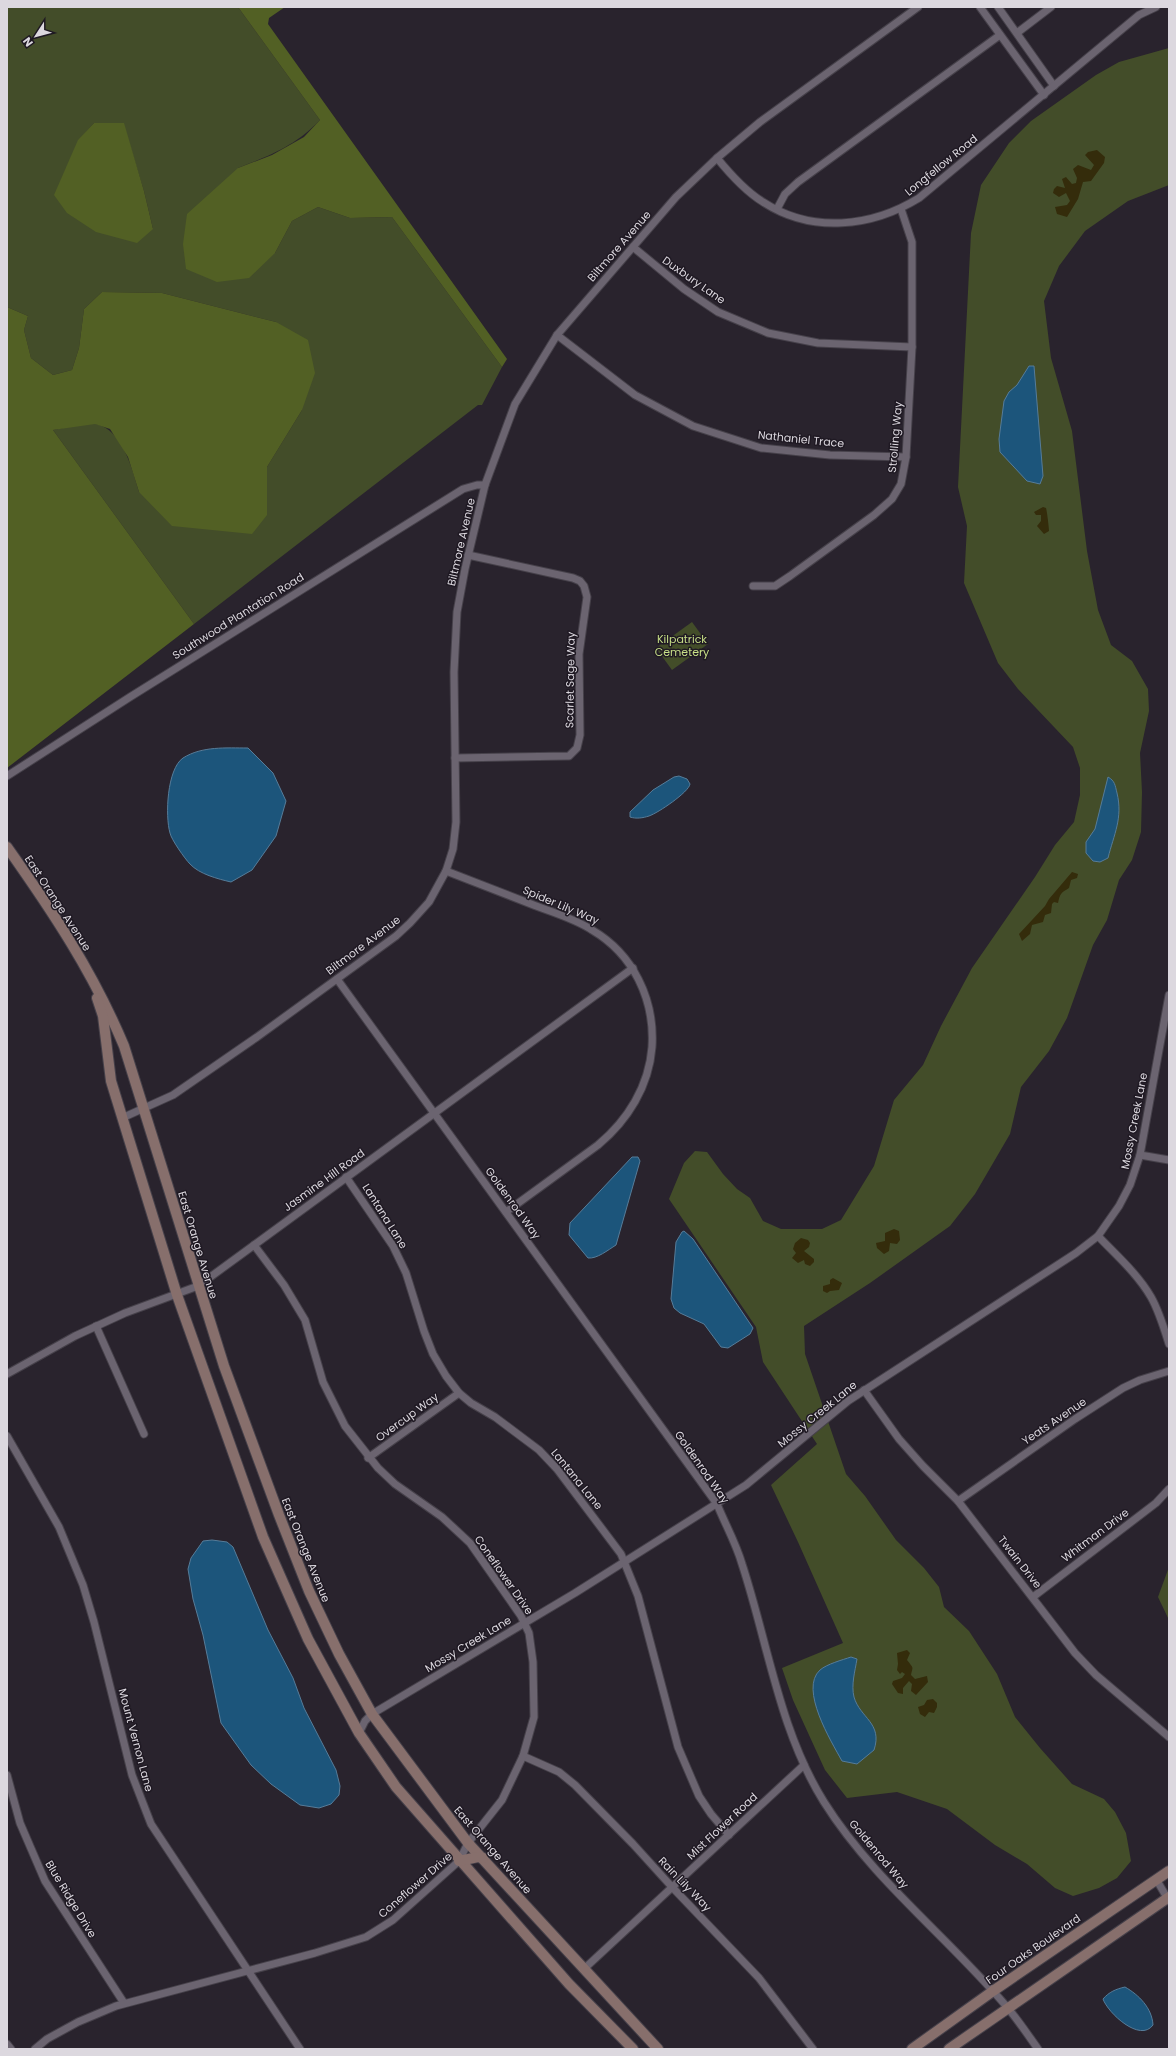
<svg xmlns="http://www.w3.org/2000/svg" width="1176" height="2056" viewBox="0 0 1176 2056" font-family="Poppins,sans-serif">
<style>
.green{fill:#434d29;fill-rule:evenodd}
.forest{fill:#526024}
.sand{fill:#342c0b}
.water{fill:#1c557b;stroke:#567c99}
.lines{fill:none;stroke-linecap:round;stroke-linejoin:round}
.street-casing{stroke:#46414a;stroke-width:9}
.secondary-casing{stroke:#46414a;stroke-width:12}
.street{stroke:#6b6470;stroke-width:7}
.secondary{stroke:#876f6c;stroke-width:10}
.labels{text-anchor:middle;stroke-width:3;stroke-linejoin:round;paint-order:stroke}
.street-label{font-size:11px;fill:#dcd8df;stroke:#1f1923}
.park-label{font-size:11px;fill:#c7df87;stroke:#1f1923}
</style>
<rect width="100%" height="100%" fill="#29232d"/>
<g class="green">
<path d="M7 7H238L320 120C295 146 271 155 238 168L275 253 292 221 318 207 350 218 392 217 502 367 482 405H478L194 624 53 430C66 428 84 422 96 424 123 430 132 469 139 492L267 515V467L302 410 276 322 162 293 102 292 84 309 79 348 72 370 53 375 31 358 24 330 28 316 7 307ZM94 123H123L144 191 153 229 78 141Z"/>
<polygon points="1169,48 1169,185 1128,201 1085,231 1059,266 1044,301 1051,358 1072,431 1087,551 1098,610 1111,645 1132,661 1148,689 1149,711 1140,753 1142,792 1141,832 1132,860 1119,880 1107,920 1093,945 1067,1018 1049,1051 1021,1087 1010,1134 975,1194 950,1226 870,1283 804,1326 805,1354 846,1474 865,1496 896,1540 924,1568 939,1587 944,1607 969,1631 997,1674 1015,1717 1040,1748 1072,1784 1104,1799 1115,1812 1126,1833 1131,1861 1117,1878 1099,1888 1073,1896 1055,1888 1027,1864 995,1845 947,1809 897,1792 847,1798 825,1770 793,1700 782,1668 843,1643 798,1542 771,1485 817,1444 763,1362 756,1327 669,1199 684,1163 695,1151 707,1152 723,1174 737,1189 750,1198 763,1221 781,1229 822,1229 841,1220 874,1166 894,1100 923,1065 941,1026 972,968 1035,877 1055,845 1074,822 1080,795 1080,768 1073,747 1018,689 998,663 964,583 967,526 958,487 971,233 981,185 1009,143 1031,121 1096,75 1119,62"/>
<polygon points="692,622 708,644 672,670 656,648"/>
<polygon points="1169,1567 1169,1620 1158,1597"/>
</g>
<g class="forest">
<polygon points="238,7 285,7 269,18 268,24 507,359 502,367 392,217 350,218 318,207 292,221 275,253 249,278 217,282 186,269 183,244 187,214 238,168 272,155 304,137 320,120"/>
<polygon points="94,123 124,123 144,191 153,229 137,243 96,232 67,213 54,195 78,140"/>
<polygon points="102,292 162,293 276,322 308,340 315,373 302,410 267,467 267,515 252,534 172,526 139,492 128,457 110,429 95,424 53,430 194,624 7,768 7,307 28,316 24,330 31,358 53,375 72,370 79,348 84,309"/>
</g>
<g class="sand">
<polygon points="1097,150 1105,157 1104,163 1091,181 1083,182 1078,199 1067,217 1057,214 1055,207 1067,205 1070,201 1066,193 1059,197 1053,193 1054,189 1057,186 1065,188 1062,179 1066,177 1072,184 1076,183 1077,178 1073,169 1078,165 1091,170 1094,165 1085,155 1088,152"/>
<path d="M1043 507 1046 508C1047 511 1049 528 1049 531L1044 534 1037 526 1041 521V515H1036L1034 512Z"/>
<path d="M1072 872 1078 874 1077 878 1071 880 1069 888C1061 893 1060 893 1058 903L1054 902 1052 904 1051 913 1045 915 1043 922 1032 925 1030 934 1022 941 1019 934 1045 906 1049 899Z"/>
<polygon points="894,1229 899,1231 900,1240 897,1244 890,1243 889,1251 884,1254 877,1248 876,1243 885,1241 885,1233"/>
<polygon points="801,1238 808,1240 810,1243 809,1247 804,1251 814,1259 814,1262 810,1266 805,1264 804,1260 798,1263 792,1258 796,1253 793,1249 795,1243"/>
<polygon points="833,1278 842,1283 839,1290 830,1291 827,1293 823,1291 823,1286 830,1284 830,1280"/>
<path d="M907 1650 910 1653 907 1660C914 1669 913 1666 911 1675L915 1679 927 1676 928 1682 916 1695 911 1691 912 1684 909 1681 903 1688V1694L898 1693 892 1684 893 1681 902 1678 905 1674 902 1672 900 1674 897 1670 898 1664 897 1653Z"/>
<polygon points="933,1699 937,1703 937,1707 934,1713 929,1712 925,1717 920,1714 918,1707 924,1705 927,1700"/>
</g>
<g class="water">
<polygon points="1029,366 1034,366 1043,476 1040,484 1027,481 1000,452 999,439 1004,401 1009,392 1017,385"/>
<path d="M248 748 273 773 286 801 276 836 252 870 231 882C218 879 199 874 190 864 185 859 171 839 170 833 165 816 167 769 183 758 202 746 226 748 248 748Z"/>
<path d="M679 776 687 779 690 784C689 792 658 813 649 816 643 818 636 819 630 817V812L653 790 674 777Z"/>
<path d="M1108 777C1115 781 1115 785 1117 793 1123 818 1114 834 1108 858L1100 862 1093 861 1086 853V842L1095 829Z"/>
<path d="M632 1157H638L640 1161 616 1245C608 1250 597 1259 588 1258L569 1235 570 1223Z"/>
<polygon points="684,1231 693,1239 753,1328 750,1334 728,1348 721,1347 704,1324 680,1313 674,1308 671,1299 676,1242 682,1232"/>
<polygon points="212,1540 227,1542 233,1547 268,1630 293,1678 304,1708 336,1770 340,1786 339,1795 331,1804 319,1808 300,1805 271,1784 251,1765 221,1723 203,1635 193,1599 188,1569 191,1558 203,1541"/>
<path d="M851 1657 857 1659C855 1671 851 1685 854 1697 860 1718 883 1723 874 1750L857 1764 842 1761C831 1741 799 1689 820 1670 827 1664 842 1660 851 1657Z"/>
<path d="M1125 1987C1139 1995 1152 2008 1153 2025 1140 2043 1108 2013 1103 1999 1109 1992 1116 1989 1125 1987Z"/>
</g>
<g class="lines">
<g class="street-casing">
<g id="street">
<polyline points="980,7 1044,95"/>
<polyline points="998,7 1054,86"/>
<polyline points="1017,33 1051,7"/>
<path d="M717 158C730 174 745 191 763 202 812 234 872 227 919 198L1139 15 1156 7"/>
<polyline points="777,209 785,194 798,182 1000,35"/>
<polyline points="633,247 684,289 718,312 768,333 818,343 912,347"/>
<polyline points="557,335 635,395 693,426 761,448 830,455 906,457"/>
<polyline points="753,586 775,586 790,576 874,515 892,499 901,484 906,457 912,347 912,242 901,209"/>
<polyline points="455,758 569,756 577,748 580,735 579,654 587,597 584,586 580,581 573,578 468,555"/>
<polyline points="7,776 130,697 463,489 477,485 485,485"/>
<path d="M446 871C475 882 503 893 531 904 551 912 574 918 592 930 633 954 655 999 652 1047 649 1086 628 1120 598 1145L506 1212"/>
<path d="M337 979 717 1504C725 1524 736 1543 742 1564 768 1643 779 1730 824 1802 873 1880 948 1937 1007 2007 1018 2020 1028 2035 1038 2049"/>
<polyline points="122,1118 173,1095 257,1037 396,936 410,923 429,902 446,871 453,849 456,822 454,672 457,612 465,569 485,485 515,404 557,335 676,197 717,158 760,122 918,7"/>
<polyline points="1140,1155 1169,1160"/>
<polyline points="346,1177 393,1246 406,1273 424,1331 433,1354 446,1376 459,1393 471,1403 495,1417 539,1450 557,1469 621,1554 638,1596 678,1747 699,1796 711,1814 729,1835"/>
<path d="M1098 1236C1116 1255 1137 1273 1151 1297 1159 1311 1164 1328 1169 1344"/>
<polyline points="96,1326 144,1434"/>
<polyline points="7,1374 75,1336 125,1313 198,1286 633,968"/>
<polyline points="864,1390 899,1439 923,1466 958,1501 1075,1653 1096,1675 1169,1737"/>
<polyline points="7,1436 59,1527 83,1585 94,1622 132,1775 151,1824 300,2049"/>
<polyline points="368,1458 459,1393"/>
<polyline points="958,1501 1075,1419 1123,1388 1140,1380 1169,1371"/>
<polyline points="1033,1597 1156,1503 1169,1489"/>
<polyline points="359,1733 365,1721 372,1714 575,1593 746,1485 848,1401 1076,1253 1098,1236 1119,1206 1130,1185 1140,1155 1169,995"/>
<polyline points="523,1756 559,1772 575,1785 633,1844 672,1887 759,1978 813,2049"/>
<polyline points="7,1775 20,1823 45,1881 124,2003"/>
<polyline points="1156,1879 1169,1901"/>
<polyline points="585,1968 804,1765"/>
<polyline points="7,2044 11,2049"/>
<polyline points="35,2049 47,2039 78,2022 116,2006 315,1953 366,1937 393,1920 459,1861 468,1843 502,1800 523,1756 534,1717 533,1662 529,1633 521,1616 470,1543 442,1517 395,1484 378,1468 345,1426 323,1382 305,1320 284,1285 254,1245"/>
</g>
</g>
<g class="secondary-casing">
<g id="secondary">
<path d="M7 847C53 912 93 972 124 1046L224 1366 279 1515 309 1591 339 1654 372 1714 468 1843 658 2049"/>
<polyline points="97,998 103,1016 111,1081 177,1295 263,1537 308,1639 359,1733 396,1787 569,1984 633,2049"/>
<polyline points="459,1861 478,1857 483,1858"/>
<polyline points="912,2049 993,1991 1169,1871"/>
<polyline points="949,2049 1169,1897"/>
</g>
</g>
<use href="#street" class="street"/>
<use href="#secondary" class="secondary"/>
</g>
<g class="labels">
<g class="street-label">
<text transform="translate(941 165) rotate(-39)" y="4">Longfellow Road</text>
<text transform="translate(619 246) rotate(-49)" y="4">Biltmore Avenue</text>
<text transform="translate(694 280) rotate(35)" y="4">Duxbury Lane</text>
<text transform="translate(895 437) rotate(-85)" y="4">Strolling Way</text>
<text transform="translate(801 439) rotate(6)" y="4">Nathaniel Trace</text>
<text transform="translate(461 542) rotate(-77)" y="4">Biltmore Avenue</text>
<text transform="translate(238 616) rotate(-32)" y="4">Southwood Plantation Road</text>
<text transform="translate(570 680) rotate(-89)" y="4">Scarlet Sage Way</text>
<text transform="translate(58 903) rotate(57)" y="4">East Orange Avenue</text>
<text transform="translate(561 905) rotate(23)" y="4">Spider Lily Way</text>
<text transform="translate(363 945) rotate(-37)" y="4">Biltmore Avenue</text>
<text transform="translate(1134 1121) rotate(-79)" y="4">Mossy Creek Lane</text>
<text transform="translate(324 1180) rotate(-36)" y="4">Jasmine Hill Road</text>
<text transform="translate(513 1203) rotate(54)" y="4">Goldenrod Way</text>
<text transform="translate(385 1216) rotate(58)" y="4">Lantana Lane</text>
<text transform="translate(198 1245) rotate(73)" y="4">East Orange Avenue</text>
<text transform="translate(817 1414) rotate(-39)" y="4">Mossy Creek Lane</text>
<text transform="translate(407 1417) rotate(-36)" y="4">Overcup Way</text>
<text transform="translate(1054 1421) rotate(-34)" y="4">Yeats Avenue</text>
<text transform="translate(702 1467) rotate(55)" y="4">Goldenrod Way</text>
<text transform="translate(577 1479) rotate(51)" y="4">Lantana Lane</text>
<text transform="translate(1095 1535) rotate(-37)" y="4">Whitman Drive</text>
<text transform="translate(306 1550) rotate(68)" y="4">East Orange Avenue</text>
<text transform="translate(1020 1562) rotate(52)" y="4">Twain Drive</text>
<text transform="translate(504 1575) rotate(55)" y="4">Coneflower Drive</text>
<text transform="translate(468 1644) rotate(-31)" y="4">Mossy Creek Lane</text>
<text transform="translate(136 1740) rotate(75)" y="4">Mount Vernon Lane</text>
<text transform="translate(722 1826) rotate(-43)" y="4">Mist Flower Road</text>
<text transform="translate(493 1850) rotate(49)" y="4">East Orange Avenue</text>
<text transform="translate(879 1854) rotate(50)" y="4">Goldenrod Way</text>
<text transform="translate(685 1884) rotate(46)" y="4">Rain Lily Way</text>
<text transform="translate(415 1885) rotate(-41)" y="4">Coneflower Drive</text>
<text transform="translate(71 1899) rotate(59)" y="4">Blue Ridge Drive</text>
<text transform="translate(1033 1949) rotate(-35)" y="4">Four Oaks Boulevard</text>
</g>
<g class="park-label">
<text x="682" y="643">Kilpatrick<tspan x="682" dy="13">Cemetery</tspan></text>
</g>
</g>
<rect width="1176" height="2056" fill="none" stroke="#dcd8df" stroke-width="16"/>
<g transform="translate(36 36) rotate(234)" stroke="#1f1923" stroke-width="3" paint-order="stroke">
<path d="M0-3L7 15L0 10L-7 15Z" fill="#dcd8df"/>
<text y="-6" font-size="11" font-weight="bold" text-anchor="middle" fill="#dcd8df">N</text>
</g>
</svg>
